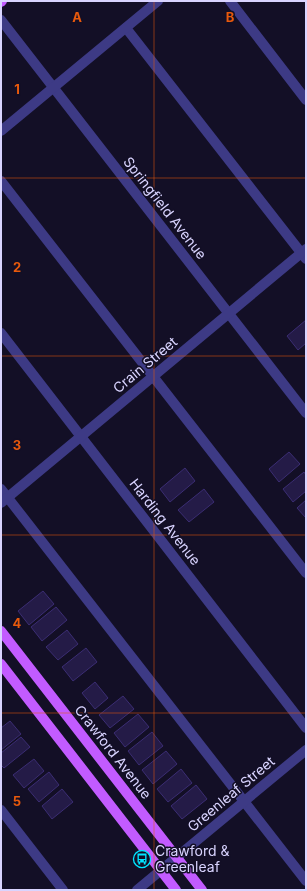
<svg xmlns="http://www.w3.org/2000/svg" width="307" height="891" viewBox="0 0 307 891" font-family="Inter,sans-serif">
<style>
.building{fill:#241b47;stroke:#3b2d73}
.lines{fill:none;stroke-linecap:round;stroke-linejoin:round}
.minor{stroke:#3d3a85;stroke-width:10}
.major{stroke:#c25bff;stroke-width:10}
.grid{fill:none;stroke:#e8590c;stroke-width:1;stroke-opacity:0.55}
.labels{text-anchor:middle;stroke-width:3;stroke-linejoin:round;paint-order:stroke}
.street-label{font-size:14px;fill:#d9d4ff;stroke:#130f26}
.poi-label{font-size:14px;fill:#d9d4ff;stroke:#130f26;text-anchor:start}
.grid-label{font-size:13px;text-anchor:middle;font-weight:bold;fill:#e8590c;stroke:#130f26;stroke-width:3;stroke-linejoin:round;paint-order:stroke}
</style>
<rect width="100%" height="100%" fill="#130f26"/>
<g class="building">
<polygon points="306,320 306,343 298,350 287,336"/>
<polygon points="289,452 300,464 279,482 269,469"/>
<polygon points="185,468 195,481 170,502 160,489"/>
<polygon points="304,472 306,475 306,491 293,502 283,489"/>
<polygon points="204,489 214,502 189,522 178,510"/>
<polygon points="306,500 306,518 297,508"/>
<polygon points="43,591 54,604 29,625 18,611"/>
<polygon points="56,607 67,620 42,641 31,627"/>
<polygon points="67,630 78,644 58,660 46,647"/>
<polygon points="86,648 97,662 73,681 62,667"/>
<polygon points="95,682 108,698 95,709 82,693"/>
<polygon points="123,696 134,709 110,728 99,715"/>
<polygon points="138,714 149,727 125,747 114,733"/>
<polygon points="10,721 21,734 1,750 1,728"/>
<polygon points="152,732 163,746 139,765 128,751"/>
<polygon points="21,737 30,747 4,768 1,765 1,753"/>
<polygon points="166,751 177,764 153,784 142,770"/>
<polygon points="34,759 44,771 24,788 13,775"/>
<polygon points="181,769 192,783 168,802 157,789"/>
<polygon points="49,772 59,785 39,802 28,789"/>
<polygon points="196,785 207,799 182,819 171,806"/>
<polygon points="62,789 73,802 52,819 42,806"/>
</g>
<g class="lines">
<g class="minor">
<polyline points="230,1 306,100"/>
<polyline points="1,20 306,413"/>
<polyline points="126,28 306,259"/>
<polyline points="1,131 158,1"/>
<polyline points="1,181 306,573"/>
<polyline points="1,333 306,728"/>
<polyline points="1,489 306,881"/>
<polyline points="1,503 306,249"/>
<polyline points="1,810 63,890"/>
<polyline points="137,890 306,750"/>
</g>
<g class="major">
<polyline points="1,2 2,1"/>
<polyline points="1,631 202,890"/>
<polyline points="1,664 176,890"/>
</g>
</g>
<path class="grid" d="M154 1V890M1 178H306M1 356H306M1 535H306M1 713H306"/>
<defs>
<g id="bus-ring" transform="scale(0.9)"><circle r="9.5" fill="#130f26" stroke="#00e5ff" stroke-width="1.5"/><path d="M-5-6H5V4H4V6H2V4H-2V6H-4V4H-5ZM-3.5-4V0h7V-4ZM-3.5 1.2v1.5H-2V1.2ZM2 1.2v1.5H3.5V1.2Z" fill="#00e5ff"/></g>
</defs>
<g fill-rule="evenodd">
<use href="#bus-ring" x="142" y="859"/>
</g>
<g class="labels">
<g class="street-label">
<text transform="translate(165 208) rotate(52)" y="5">Springfield Avenue</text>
<text transform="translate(145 365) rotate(-40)" y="5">Crain Street</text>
<text transform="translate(165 522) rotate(52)" y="5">Harding Avenue</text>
<text transform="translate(113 752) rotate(52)" y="5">Crawford Avenue</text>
<text transform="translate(231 794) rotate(-40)" y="5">Greenleaf Street</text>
</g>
<g class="poi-label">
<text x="155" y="856">Crawford &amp;<tspan x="155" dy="16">Greenleaf</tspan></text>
</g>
</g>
<g class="grid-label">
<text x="77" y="22">A</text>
<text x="230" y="22">B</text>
<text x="17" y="94">1</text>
<text x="17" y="272">2</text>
<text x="17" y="450">3</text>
<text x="17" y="628">4</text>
<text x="17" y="806">5</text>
</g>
<rect width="307" height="891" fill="none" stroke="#d9d4ff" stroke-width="4"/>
</svg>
